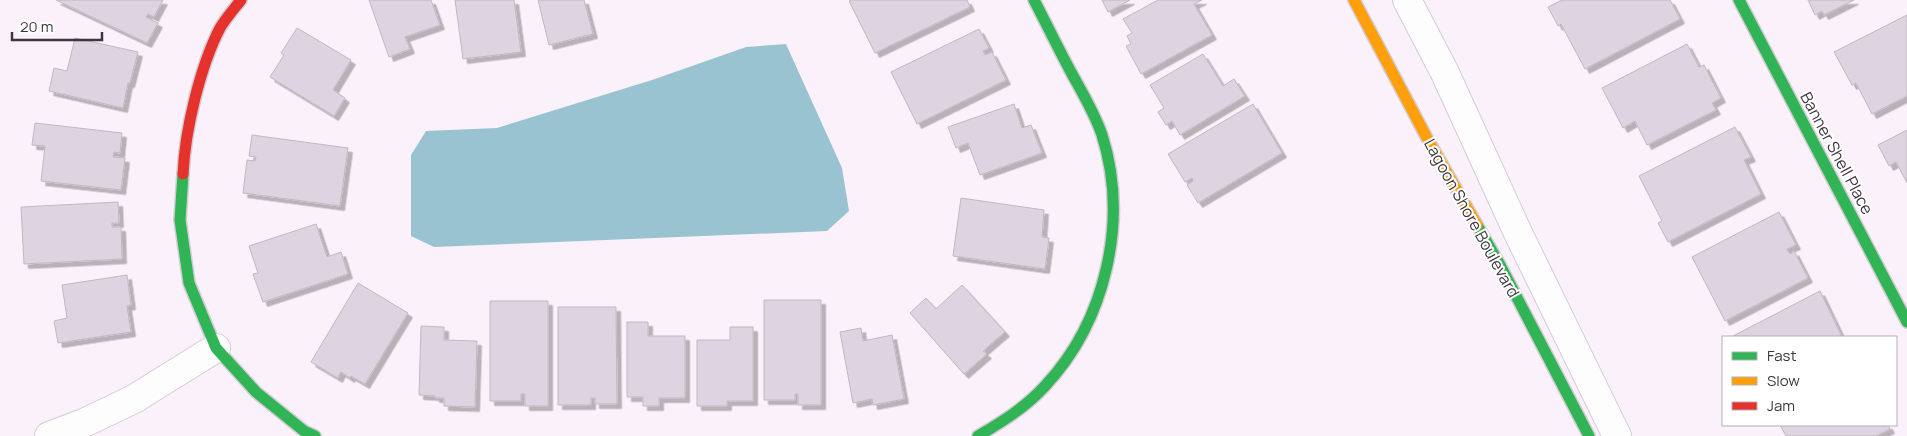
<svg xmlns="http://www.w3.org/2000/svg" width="1907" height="436" viewBox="0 0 1907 436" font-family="Manrope,sans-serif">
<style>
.water{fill:#9ac3d1}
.building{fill:#ded3e0;stroke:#c0b8c1;filter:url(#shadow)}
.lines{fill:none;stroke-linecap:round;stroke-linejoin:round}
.street-casing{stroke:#d4ccd4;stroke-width:30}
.fast-casing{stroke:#d4ccd4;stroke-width:14}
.slow-casing{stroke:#d4ccd4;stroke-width:14}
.jam-casing{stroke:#d4ccd4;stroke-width:14}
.street{stroke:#fefdfe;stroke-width:28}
.fast{stroke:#30b455;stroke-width:11}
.slow{stroke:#ff9f0a;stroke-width:11}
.jam{stroke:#e5322d;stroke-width:11}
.labels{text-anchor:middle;stroke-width:4;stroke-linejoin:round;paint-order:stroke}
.street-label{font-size:16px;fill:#3e363e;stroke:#fff}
</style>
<defs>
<filter id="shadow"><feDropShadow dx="4.5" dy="4.5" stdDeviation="0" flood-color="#0004"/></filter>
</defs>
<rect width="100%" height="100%" fill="#fbf1fa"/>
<polygon class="water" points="786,44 842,168 849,211 827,231 434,247 411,236 411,155 426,131 497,128 652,80 746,47"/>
<g class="building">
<polygon points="56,0 163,0 154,17 148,14 146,17 158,23 147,43"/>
<polygon points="369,0 431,0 440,25 405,37 410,49 389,57"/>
<polygon points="455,0 514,0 521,52 463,59"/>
<polygon points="538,0 584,0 593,34 549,45"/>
<polygon points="851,0 967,0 970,7 875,53 849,1"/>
<polygon points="1102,0 1130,0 1108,12"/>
<polygon points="1158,0 1202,0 1194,4 1212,35 1141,74 1126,46 1131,44 1127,36 1132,33 1123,19"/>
<polygon points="1562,0 1670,0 1680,19 1585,69 1561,24 1558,26 1548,7"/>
<polygon points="1808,0 1854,0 1824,15 1822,11 1815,15"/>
<polygon points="1907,15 1907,96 1872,114 1856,83 1852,85 1834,52"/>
<polygon points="297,28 351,60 333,90 345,98 334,116 270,77 284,55 281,53"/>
<polygon points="979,29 989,48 983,51 985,55 992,52 1006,80 917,124 891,72"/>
<polygon points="75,38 138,52 130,83 128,83 123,108 49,91 54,68 67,71"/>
<polygon points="1687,44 1699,67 1704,65 1721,98 1712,103 1716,110 1647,145 1635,121 1623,128 1602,88"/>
<polygon points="1203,54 1223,86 1234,79 1245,96 1180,135 1172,121 1166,125 1158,112 1164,108 1150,85"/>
<polygon points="1014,104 1022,128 1031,125 1042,153 980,175 968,143 956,148 948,127"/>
<polygon points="1253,104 1282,153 1198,203 1187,185 1193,181 1192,178 1185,182 1168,154"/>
<polygon points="35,123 122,133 120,153 114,152 113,157 125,158 121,190 41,181 45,146 32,145"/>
<polygon points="1735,127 1751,157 1744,160 1761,194 1668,242 1658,223 1662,221 1639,176"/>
<polygon points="1907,130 1907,183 1896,162 1889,166 1878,145"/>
<polygon points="252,135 348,148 340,206 243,193 247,160 255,161 256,157 249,156"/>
<polygon points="961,198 1044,210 1042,237 1049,238 1045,269 953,256"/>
<polygon points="118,202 119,223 112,223 112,227 121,227 122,259 24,264 21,207"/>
<polygon points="1779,212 1796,245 1787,249 1790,254 1794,251 1808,278 1725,321 1692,257"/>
<polygon points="316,224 327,257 341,252 348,274 263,302 253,274 258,273 249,246"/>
<polygon points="127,275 131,305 127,306 131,332 58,343 54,321 67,318 62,285"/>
<polygon points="358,283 408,313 365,384 351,376 350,378 341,372 338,378 311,362"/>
<polygon points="962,285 1005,332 983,351 987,354 964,374 910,313 926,298 936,309"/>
<polygon points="1820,291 1842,337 1734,337 1733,336"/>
<polygon points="764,300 821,300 821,405 798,405 798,394 795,394 795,400 764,400"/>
<polygon points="490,301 548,301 548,406 525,406 525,394 521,394 521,401 490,401"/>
<polygon points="558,307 616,307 617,404 595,404 595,398 591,398 591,405 558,405"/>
<polygon points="627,322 648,322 648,336 685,336 685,398 659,398 659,406 643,406 643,397 627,397"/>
<polygon points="421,326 444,327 444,340 477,341 475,407 444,406 444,398 435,398 435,396 419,395"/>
<polygon points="730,327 753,327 753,401 727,401 727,406 697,406 697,340 730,340"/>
<polygon points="861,328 863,341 892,335 904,399 873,405 872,399 853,403 840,332"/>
<polygon points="1780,425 1888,425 1890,429 1876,436 1786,436"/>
</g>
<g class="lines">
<g class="street-casing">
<g id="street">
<polyline points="1407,0 1445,73 1518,233 1617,436"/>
<polyline points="49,436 86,422 134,399 216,348"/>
</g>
</g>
<g class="fast-casing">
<g id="fast">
<polyline points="1739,0 1907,322"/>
<polyline points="183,174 180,220 189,283 216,348 256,392 304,431 315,436"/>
<polyline points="1477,225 1500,265 1589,436"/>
<path d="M978 436C1002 422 1026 407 1045 386 1106 321 1129 220 1102 135 1095 114 1083 94 1072 74 1059 50 1047 25 1034 0"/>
</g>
</g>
<g class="slow-casing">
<polyline id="slow" points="1354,0 1428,140 1477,225"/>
</g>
<g class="jam-casing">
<path id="jam" d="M183 174C185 130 200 67 220 28 226 18 234 9 241 0"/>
</g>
<use href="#street" class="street"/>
<use href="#fast" class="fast"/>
<use href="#slow" class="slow"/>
<use href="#jam" class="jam"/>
</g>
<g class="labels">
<g class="street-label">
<text transform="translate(1837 153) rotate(62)" y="6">Banner Shell Place</text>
<text transform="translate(1472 218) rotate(61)" y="6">Lagoon Shore Boulevard</text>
</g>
</g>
<rect x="1722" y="336" width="175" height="90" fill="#ffffff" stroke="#b2afb2"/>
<rect x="1732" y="352" width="25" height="8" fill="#30b455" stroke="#b2afb2"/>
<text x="1767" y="361" font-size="15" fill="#3e363e">Fast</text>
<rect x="1732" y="377" width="25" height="8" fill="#ff9f0a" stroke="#b2afb2"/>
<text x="1767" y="386" font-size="15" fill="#3e363e">Slow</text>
<rect x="1732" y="402" width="25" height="8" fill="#e5322d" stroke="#b2afb2"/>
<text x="1767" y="411" font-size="15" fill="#3e363e">Jam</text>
<path d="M12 32v8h90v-8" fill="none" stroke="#3e363e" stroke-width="2.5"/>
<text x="20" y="32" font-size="15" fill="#3e363e" stroke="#ffffff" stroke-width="4" paint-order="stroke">20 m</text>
</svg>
